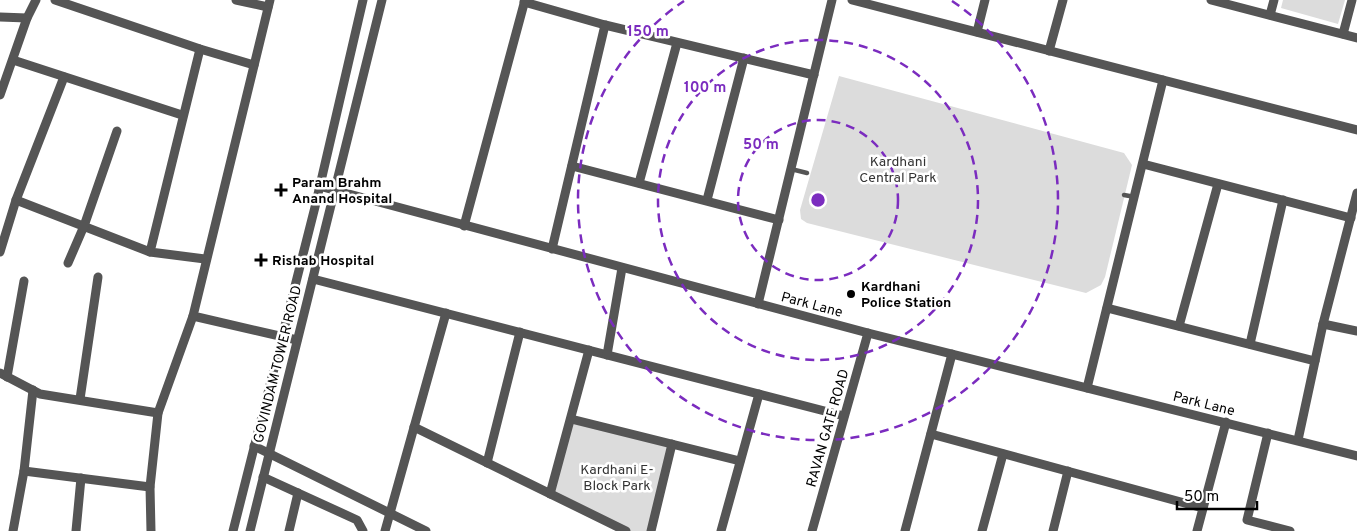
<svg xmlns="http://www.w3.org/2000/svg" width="1357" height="531" font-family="Overpass,sans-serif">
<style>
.green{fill:#dcdcdc}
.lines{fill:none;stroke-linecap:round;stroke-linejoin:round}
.service{stroke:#555;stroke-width:4.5}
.minor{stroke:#555;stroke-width:9}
.ring{fill:none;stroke:#7b2cbf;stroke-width:2.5;stroke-dasharray:9 6}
.poi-dot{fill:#000;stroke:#fff;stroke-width:2}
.labels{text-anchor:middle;stroke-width:5;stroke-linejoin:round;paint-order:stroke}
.park-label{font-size:14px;fill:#333;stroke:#fff}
.poi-label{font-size:14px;font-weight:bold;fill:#000;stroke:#fff;text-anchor:start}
.street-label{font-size:14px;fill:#000;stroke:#fff}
.centre{fill:#7b2cbf;stroke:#fff;stroke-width:2.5}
.ring-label{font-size:15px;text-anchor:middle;font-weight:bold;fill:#7b2cbf;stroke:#fff;stroke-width:5;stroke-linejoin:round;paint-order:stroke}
</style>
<rect width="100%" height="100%" fill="#fff"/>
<g class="green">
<polygon points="1283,0 1345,0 1338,24 1281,8"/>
<polygon points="839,76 1124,153 1132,165 1105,277 1101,285 1086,293 807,223 801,219 800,210"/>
<polygon points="571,419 672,444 651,531 626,531 550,494"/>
</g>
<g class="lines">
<g class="service">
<polyline points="791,169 807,173"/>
<polyline points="1124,195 1135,197"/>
</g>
<g class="minor">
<polyline points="55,0 200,49 254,65"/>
<polyline points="236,0 268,7"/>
<polyline points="270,0 193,316 297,340"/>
<polyline points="852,0 1357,130"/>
<polyline points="1211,0 1357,38"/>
<polyline points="524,2 605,25 814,75"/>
<polyline points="1270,15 1274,0"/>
<polyline points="0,17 27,18"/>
<polyline points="977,32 985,0"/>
<polyline points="1343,34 1352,0"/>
<polyline points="200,49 150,252 205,259"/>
<polyline points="1049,51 1063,0"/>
<polyline points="13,60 182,115"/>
<polyline points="0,95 27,18 36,0"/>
<polyline points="1143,164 1351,218"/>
<polyline points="572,166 779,220"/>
<polyline points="639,183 677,43"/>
<polyline points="319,186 868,333 1357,456"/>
<polyline points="16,200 150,252"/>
<polyline points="707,200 744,58"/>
<polyline points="464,226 525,0"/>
<polyline points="552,249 605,25"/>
<polyline points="0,252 16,200 64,77"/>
<polyline points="68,263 84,226 117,131"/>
<polyline points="313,279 844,416"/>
<polyline points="758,304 832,0"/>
<polyline points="1107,308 1315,361"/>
<polyline points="1323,324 1357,331"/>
<polyline points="1179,326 1218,184"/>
<polyline points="1250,344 1283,200"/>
<polyline points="607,355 622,268"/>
<polyline points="0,373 40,394 158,413 193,316"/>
<polyline points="7,377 24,281"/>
<polyline points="1087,388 1163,80"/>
<polyline points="80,399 98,277"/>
<polyline points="571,419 740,461"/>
<polyline points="414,427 626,531"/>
<polyline points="1268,433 1247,520 1290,531"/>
<polyline points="931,434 1203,508"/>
<polyline points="1298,440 1323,324 1357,193"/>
<polyline points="254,446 426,531"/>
<polyline points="487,463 520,332"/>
<polyline points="24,471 150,487"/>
<polyline points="263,477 357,520 363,531"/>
<polyline points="550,494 589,350"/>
<polyline points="13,531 24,471 33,390"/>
<polyline points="76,531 81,478"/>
<polyline points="151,531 150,487 158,413"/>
<polyline points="233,531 315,207 363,0"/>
<polyline points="250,531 382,0"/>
<polyline points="289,531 298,493"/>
<polyline points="385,531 446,313"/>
<polyline points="651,531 672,444"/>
<polyline points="721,531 759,394"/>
<polyline points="812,531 868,333"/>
<polyline points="905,531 952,354"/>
<polyline points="982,531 1003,454"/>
<polyline points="1053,531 1068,471"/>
<polyline points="1197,531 1226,422"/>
</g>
</g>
<g class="ring">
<circle cx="818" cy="200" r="80"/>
<circle cx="818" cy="200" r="160"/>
<path d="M952 1A240 240 0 1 1 684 1"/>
</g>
<g class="poi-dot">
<path d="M278.5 182.5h5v5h5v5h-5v5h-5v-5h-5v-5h5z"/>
<path d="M258.5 252.5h5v5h5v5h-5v5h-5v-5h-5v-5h5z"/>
<circle cx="851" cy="294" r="5"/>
</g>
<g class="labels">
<g class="park-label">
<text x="898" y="166">Kardhani<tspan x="898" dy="16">Central Park</tspan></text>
<text x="617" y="474">Kardhani E-<tspan x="617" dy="16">Block Park</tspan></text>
</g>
<g class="poi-label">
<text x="292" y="187">Param Brahm<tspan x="292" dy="16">Anand Hospital</tspan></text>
<text x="272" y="265">Rishab Hospital</text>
<text x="861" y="291">Kardhani<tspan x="861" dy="16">Police Station</tspan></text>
</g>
<g class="street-label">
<text transform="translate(812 304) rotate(15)" y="5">Park Lane</text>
<text transform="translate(277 364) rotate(-76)" y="5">GOVINDAM TOWER ROAD</text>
<text transform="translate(1204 403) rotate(14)" y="5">Park Lane</text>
<text transform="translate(827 428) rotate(-74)" y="5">RAVAN GATE ROAD</text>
</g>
</g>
<circle cx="818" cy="200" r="8" class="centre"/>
<g class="ring-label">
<text x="648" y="36">150 m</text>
<text x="705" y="92">100 m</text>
<text x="761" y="149">50 m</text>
</g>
<path d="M1177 501v8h80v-8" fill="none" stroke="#000000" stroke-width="2.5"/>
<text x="1184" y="501" font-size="15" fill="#000000" stroke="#ffffff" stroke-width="4" paint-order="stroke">50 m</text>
</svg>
